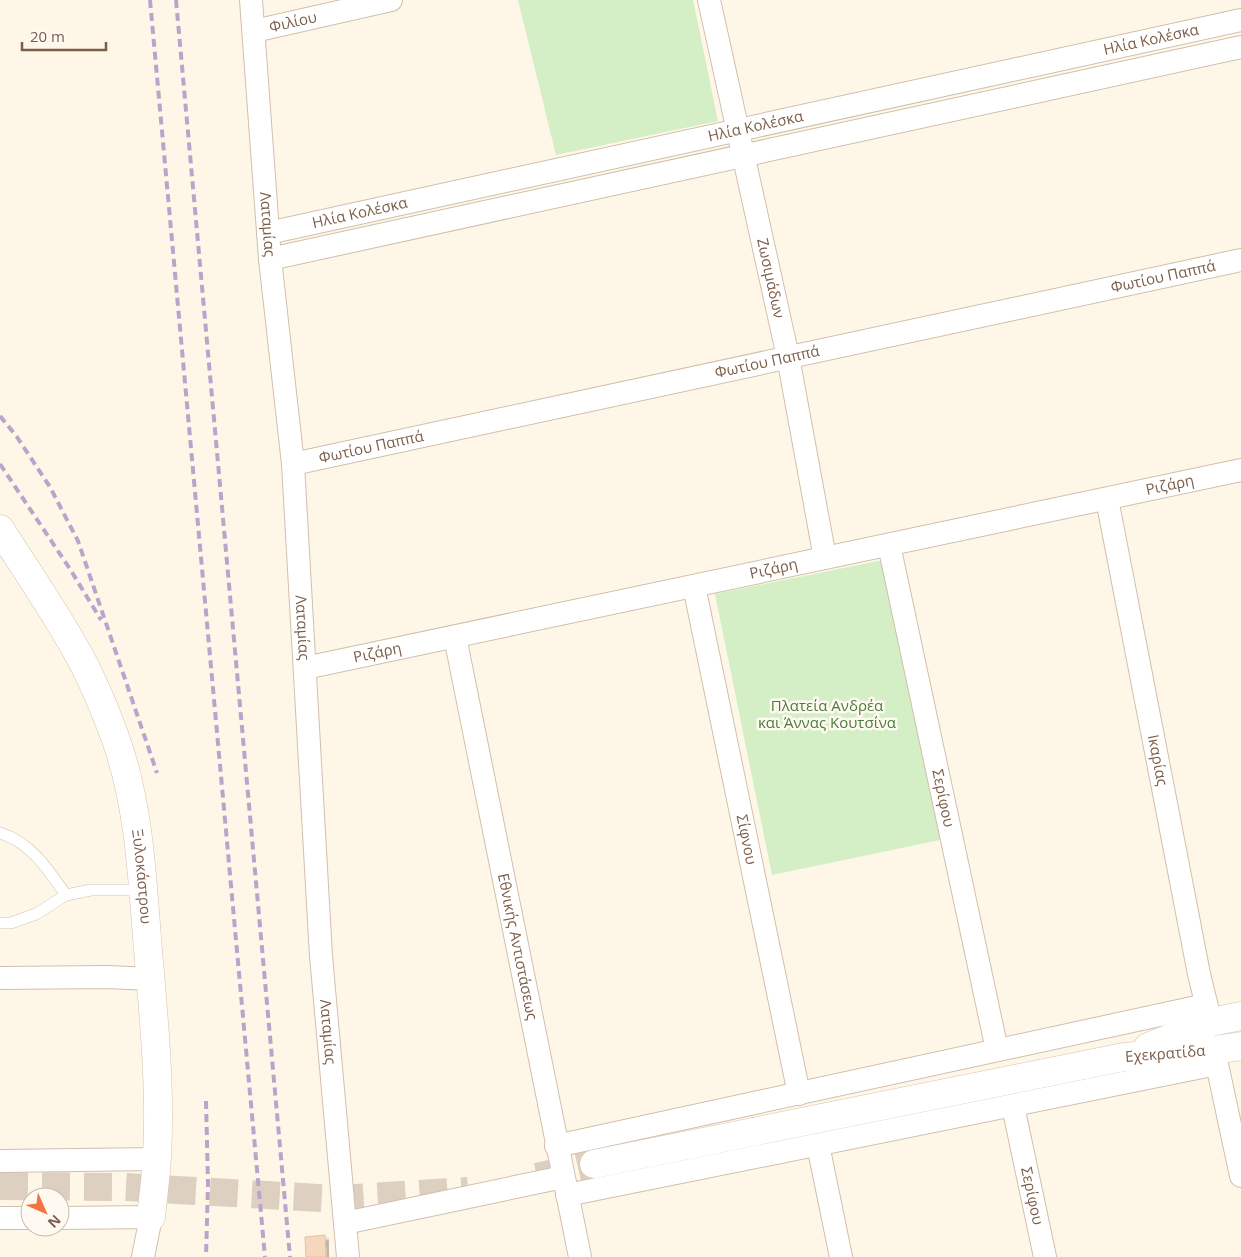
<svg xmlns="http://www.w3.org/2000/svg" width="1241" height="1257" font-family="'Open Sans',sans-serif">
<style>
.green{fill:#d4eec5}
.building{fill:#f6d7bd;stroke:#eabe9c;filter:url(#shadow)}
.lines{fill:none;stroke-linecap:round;stroke-linejoin:round}
.secondary-tunnel{stroke:#ded0c0;stroke-width:28;stroke-dasharray:28 14;stroke-linecap:butt}
.lane-casing{stroke:#d2bfac;stroke-width:12}
.street-casing{stroke:#d2bfac;stroke-width:24}
.secondary-casing{stroke:#d8c1ac;stroke-width:29}
.lane{stroke:#fff;stroke-width:11}
.street{stroke:#fff;stroke-width:22}
.secondary{stroke:#fff;stroke-width:28}
.rail{stroke:#bba4cb;stroke-width:4;stroke-dasharray:8 5;stroke-linecap:butt}
.labels{text-anchor:middle;stroke-width:5;stroke-linejoin:round;paint-order:stroke}
.street-label{font-size:15px;fill:#7c5d49;stroke:#fffaf1}
.park-label{font-size:15px;fill:#4c7c3c;stroke:#fffaf1}
</style>
<defs>
<filter id="shadow"><feDropShadow dx="4.5" dy="4.5" stdDeviation="1" flood-color="#0004"/></filter>
</defs>
<rect width="100%" height="100%" fill="#fef7e8"/>
<g class="green">
<polygon points="518,0 693,0 718,121 556,155"/>
<polygon points="883,560 940,840 772,875 715,594"/>
</g>
<polygon class="building" points="325,1235 326,1257 306,1257 305,1237"/>
<g class="lines">
<g class="secondary-tunnel">
<polyline points="537,1177 594,1164"/>
<polyline points="0,1186 125,1187 337,1199 468,1191"/>
</g>
<g class="lane-casing">
<g id="lane">
<path d="M 0,833 C 32,843 48,870 66,895"/>
<polyline points="0,923 11,923 36,914 66,895 91,890 144,890"/>
</g>
</g>
<g class="street-casing">
<g id="street">
<path id="s1" d="M 251,0 L 270,259 L 293,464 L 321,956 L 348,1257"/>
<path id="s2" d="M 709,0 L 788,357 L 825,558"/>
<path id="s3" d="M 254,31 L 391,0"/>
<path id="s4" d="M 268,233 L 1241,20"/>
<polyline points="270,259 1241,47"/>
<path id="s5" d="M 293,464 L 1241,260"/>
<path id="s6" d="M 1107,499 L 1199,974 L 1210,1019"/>
<path id="s7" d="M 889,545 L 997,1050"/>
<path id="s8" d="M 694,586 L 799,1094"/>
<path id="s9" d="M 455,637 L 580,1257"/>
<path id="s10" d="M 305,668 L 1241,470"/>
<polyline points="0,978 107,977 151,979"/>
<polyline points="1214,1050 1241,1176"/>
<path id="s11" d="M 1013,1106 L 1045,1257"/>
<polyline points="818,1145 841,1257"/>
<polyline points="556,1146 1206,1005"/>
<polyline points="0,1161 157,1159"/>
<polyline points="567,1195 1217,1064"/>
<polyline points="0,1218 30,1218"/>
<polyline points="60,1218 151,1217 143,1257"/>
<polyline points="345,1223 563,1177"/>
</g>
</g>
<g class="secondary-casing">
<g id="secondary">
<path id="s12" d="M 0,529 C 27,571 56,613 80,657 C 94,683 105,710 115,737 C 138,800 142,871 147,938 C 153,1010 161,1084 157,1157 C 156,1177 153,1197 151,1217"/>
<polyline points="1148,1047 1211,1022 1241,1016"/>
<path id="s13" d="M 594,1164 L 1124,1057 L 1214,1050 L 1241,1046"/>
</g>
</g>
<use href="#lane" class="lane"/>
<use href="#street" class="street"/>
<use href="#secondary" class="secondary"/>
<g class="rail">
<polyline points="150,0 265,1257"/>
<polyline points="176,0 290,1257"/>
<polyline points="0,416 17,437 50,487 78,541 157,773"/>
<polyline points="0,464 70,569 101,620"/>
<polyline points="206,1101 208,1183 206,1257"/>
</g>
</g>
<g class="labels">
<g class="street-label">
<text dy="5" stroke="none"><textPath href="#s3" startOffset="40">Φιλίου</textPath></text>
<text dy="5" stroke="none"><textPath href="#s4" startOffset="904">Ηλία Κολέσκα</textPath></text>
<text dy="5" stroke="none"><textPath href="#s4" startOffset="499">Ηλία Κολέσκα</textPath></text>
<text dy="5" stroke="none"><textPath href="#s4" startOffset="94">Ηλία Κολέσκα</textPath></text>
<text dy="5" stroke="none"><textPath href="#s1" startOffset="225">Λαταμίας</textPath></text>
<text dy="5" stroke="none"><textPath href="#s5" startOffset="890">Φωτίου Παππά</textPath></text>
<text dy="5" stroke="none"><textPath href="#s2" startOffset="285">Ζωσιμάδων</textPath></text>
<text dy="5" stroke="none"><textPath href="#s5" startOffset="485">Φωτίου Παππά</textPath></text>
<text dy="5" stroke="none"><textPath href="#s5" startOffset="80">Φωτίου Παππά</textPath></text>
<text dy="5" stroke="none"><textPath href="#s10" startOffset="884">Ριζάρη</textPath></text>
<text dy="5" stroke="none"><textPath href="#s10" startOffset="479">Ριζάρη</textPath></text>
<text dy="5" stroke="none"><textPath href="#s1" startOffset="630">Λαταμίας</textPath></text>
<text dy="5" stroke="none"><textPath href="#s10" startOffset="74">Ριζάρη</textPath></text>
<text dy="5" stroke="none"><textPath href="#s6" startOffset="266">Ικαρίας</textPath></text>
<text dy="5" stroke="none"><textPath href="#s7" startOffset="259">Σερίφου</textPath></text>
<text dy="5" stroke="none"><textPath href="#s8" startOffset="259">Σίφνου</textPath></text>
<text dy="5" stroke="none"><textPath href="#s12" startOffset="381">Ξυλοκάστρου</textPath></text>
<text dy="5" stroke="none"><textPath href="#s9" startOffset="316">Εθνικής Αντιστάσεως</textPath></text>
<text dy="5" stroke="none"><textPath href="#s1" startOffset="1035">Λαταμίας</textPath></text>
<text dy="5" stroke="none"><textPath href="#s13" startOffset="582">Εχεκρατίδα</textPath></text>
<text dy="5" stroke="none"><textPath href="#s11" startOffset="92">Σερίφου</textPath></text>
</g>
<g class="park-label">
<text x="827" y="711">Πλατεία Ανδρέα<tspan x="827" dy="17">και Άννας Κουτσίνα</tspan></text>
</g>
</g>
<g transform="translate(45 1212) rotate(135)"><circle r="24" fill="#fffaf1" stroke="#cbbbae"/>
<path d="M0-4L9 19L0 12L-9 19Z" fill="#f27344"/>
<text y="-8" font-size="14" font-weight="bold" text-anchor="middle" fill="#7c5d49">N</text>
</g>
<path d="M22 42v8h84v-8" fill="none" stroke="#7c5d49" stroke-width="2.5"/>
<text x="30" y="42" font-size="15" fill="#7c5d49" stroke="#fffaf1" stroke-width="4" paint-order="stroke">20 m</text>
</svg>
